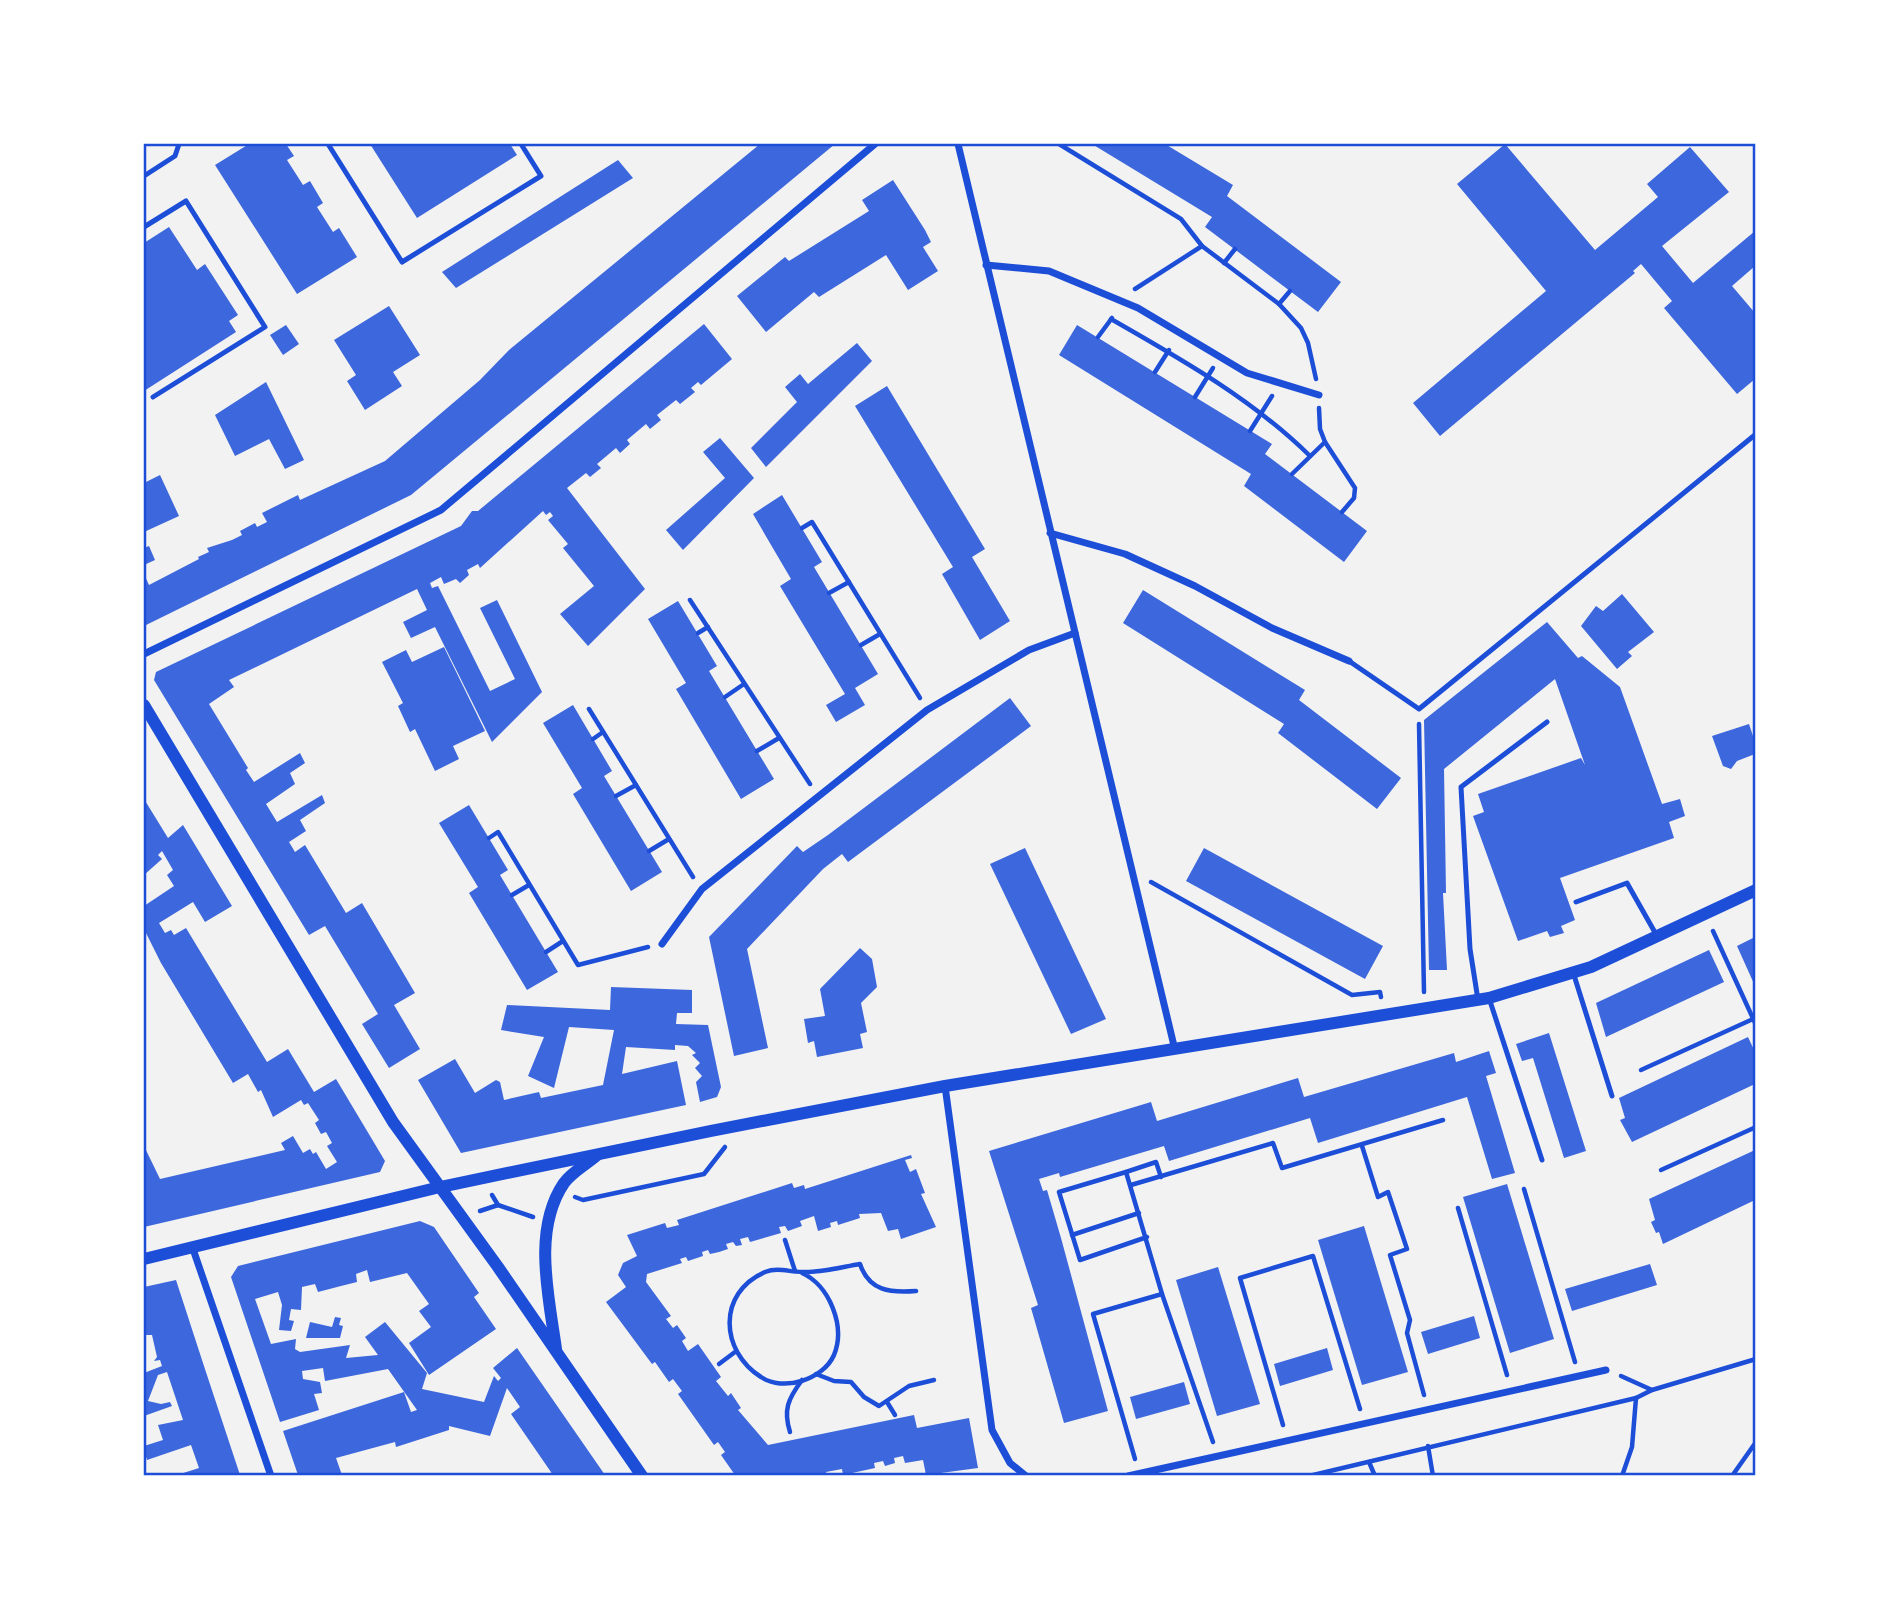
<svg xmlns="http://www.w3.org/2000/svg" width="1899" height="1619" font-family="Raleway,sans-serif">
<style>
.building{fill:#3d67dc}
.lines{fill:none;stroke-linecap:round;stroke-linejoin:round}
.path{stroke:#1d4ed8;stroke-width:4.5}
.service{stroke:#1d4ed8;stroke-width:5}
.minor{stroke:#1d4ed8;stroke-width:7}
.tertiary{stroke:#1d4ed8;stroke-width:12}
.neatline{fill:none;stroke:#1d4ed8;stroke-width:2.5}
</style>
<rect width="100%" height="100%" fill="#f2f2f2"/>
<g class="building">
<polygon points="249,144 286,144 294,156 287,160 303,185 310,181 323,203 317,207 333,232 339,228 357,257 297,294 215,165"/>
<polygon points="370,144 510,144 517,155 417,218"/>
<polygon points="760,144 835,144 411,495 144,626 144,574 149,585 199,559 198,557 209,552 207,548 232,540 242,535 240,531 255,523 257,527 267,522 262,513 298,495 300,500 385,461 480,380 509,350"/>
<polygon points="1092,144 1165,144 1233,185 1227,196 1341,282 1318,312 1205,227 1212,217"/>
<polygon points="1505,144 1595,250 1658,197 1647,184 1690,147 1729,192 1662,246 1693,283 1755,231 1755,266 1732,286 1755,313 1755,379 1737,394 1664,308 1672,301 1641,264 1633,271 1635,273 1440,436 1413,403 1546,291 1457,184"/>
<polygon points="618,160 633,178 456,288 442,272"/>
<polygon points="893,180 925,230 931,242 923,247 938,271 908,290 886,255 819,297 814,292 766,332 737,296 785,257 789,261 869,211 862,200"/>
<polygon points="169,227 197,270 205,264 238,315 229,321 236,332 144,391 144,243"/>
<polygon points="389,306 420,355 393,372 402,386 365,410 347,381 356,375 334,340"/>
<polygon points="704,324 732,359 701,385 698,382 691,388 695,392 680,404 676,400 657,415 661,420 650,429 646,424 627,440 630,444 620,453 616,448 597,464 601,468 590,477 586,473 567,488 645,589 588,646 560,614 594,586 563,548 568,544 548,520 553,516 550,512 546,515 543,511 480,568 478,564 467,570 469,575 460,583 456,579 444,584 441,577 430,583 432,588 438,586 490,691 515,679 480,608 497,600 542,692 492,742 435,627 411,638 403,622 427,610 417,589 229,680 234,687 209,704 248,768 246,770 254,782 300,753 305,763 290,773 295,784 266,804 277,822 322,795 325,803 300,820 306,831 289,842 295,852 305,845 346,913 362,903 415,993 394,1005 420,1049 389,1068 362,1024 378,1014 325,926 309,935 154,680 156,672 461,526 472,511 478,511"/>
<polygon points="286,325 299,344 283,355 270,335"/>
<polygon points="1077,325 1272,444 1265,454 1367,531 1344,562 1244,486 1251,474 1059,355"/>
<polygon points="857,343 872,361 766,467 751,448 797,402 785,387 800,374 808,384"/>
<polygon points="266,382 304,460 285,469 269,439 235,456 215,415"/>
<polygon points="887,386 985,549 972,557 1010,621 980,640 942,574 953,567 855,406"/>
<polygon points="720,438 754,478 683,550 666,530 725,478 703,452"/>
<polygon points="160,475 179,516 144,532 144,483"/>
<polygon points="782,495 822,562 814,567 878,674 855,688 865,705 836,722 826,705 845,694 780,586 791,579 753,514"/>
<polygon points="149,546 155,560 144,565 144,548"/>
<polygon points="1143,590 1305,690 1299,700 1401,778 1377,809 1278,733 1284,724 1123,623"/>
<polygon points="1622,594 1654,632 1628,652 1632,656 1617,669 1581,626 1596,606 1603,611"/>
<polygon points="678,601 717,666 709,671 774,779 741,799 676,689 686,683 648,619"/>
<polygon points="1547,622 1578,658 1582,656 1620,687 1662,804 1680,799 1685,816 1669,822 1674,838 1560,878 1575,920 1561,926 1564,933 1550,937 1547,931 1518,941 1473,816 1484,812 1478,794 1581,758 1585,765 1555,679 1444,769 1446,893 1443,893 1447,970 1429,970 1424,720"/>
<polygon points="444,647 485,731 453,746 459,759 435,771 415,729 410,732 398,706 403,703 382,662 406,650 412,662"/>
<polygon points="1010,698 1031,726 848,862 842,854 823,869 747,949 768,1048 734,1056 709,937 797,846 803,852 828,835"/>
<polygon points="573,705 612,771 604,776 662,872 631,891 573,794 582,788 543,723"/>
<polygon points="1749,724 1755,742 1755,754 1737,761 1731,769 1723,766 1712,736"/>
<polygon points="144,799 168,838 183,825 232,906 205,922 193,902 159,923 165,933 171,930 174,935 186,928 267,1062 288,1049 314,1092 336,1079 385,1161 380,1172 144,1227 144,1146 160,1179 285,1150 281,1143 293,1136 303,1153 310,1149 313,1154 316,1152 326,1169 337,1162 327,1146 332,1143 326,1132 321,1134 315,1123 319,1120 308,1103 304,1105 301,1100 273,1117 261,1090 258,1092 248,1074 233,1083 161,963 144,929 144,906 174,886 167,875 173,870 162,851 158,855 162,859 144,875"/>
<polygon points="469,805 508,870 500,875 558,972 527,990 469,893 478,887 439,823"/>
<polygon points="1025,848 1106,1019 1071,1034 990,864"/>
<polygon points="1204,848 1383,946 1365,979 1186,881"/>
<polygon points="1755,937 1755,986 1737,946"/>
<polygon points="860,948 872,959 877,987 861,1003 867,1032 860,1034 863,1048 817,1057 814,1041 808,1043 804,1019 825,1016 820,989"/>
<polygon points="1709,950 1724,982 1606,1037 1596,1003"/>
<polygon points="611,987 692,990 692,1013 677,1013 676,1024 708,1025 721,1087 717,1097 700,1102 696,1082 702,1076 695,1068 700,1063 692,1055 696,1053 688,1046 675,1045 675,1050 626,1047 622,1074 677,1061 686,1105 461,1153 418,1080 455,1059 475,1093 496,1080 500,1082 504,1100 539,1092 541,1098 603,1085 614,1030 569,1027 554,1088 528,1076 544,1037 501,1030 507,1005 610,1010"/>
<polygon points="1549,1033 1586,1151 1564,1158 1533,1058 1522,1061 1516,1044"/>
<polygon points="1748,1037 1755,1052 1755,1084 1632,1142 1620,1120 1625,1118 1619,1098"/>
<polygon points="1489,1051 1496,1073 1486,1076 1515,1173 1492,1179 1467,1097 1318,1143 1310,1118 1169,1161 1164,1146 1060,1177 1059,1173 1039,1179 1043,1191 1047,1190 1061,1238 1108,1411 1064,1423 1031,1308 1038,1305 989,1151 1151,1102 1157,1121 1298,1078 1304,1097 1454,1053 1456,1062"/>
<polygon points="1755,1150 1755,1200 1663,1244 1659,1232 1656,1233 1651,1222 1655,1220 1649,1199"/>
<polygon points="911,1155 912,1158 905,1160 910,1172 916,1169 925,1193 921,1194 936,1227 901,1239 898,1229 888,1231 881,1213 859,1214 860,1218 838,1225 837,1221 830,1223 831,1227 818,1231 814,1216 800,1221 802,1226 788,1231 785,1226 779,1227 781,1233 750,1242 748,1237 740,1239 742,1245 736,1246 733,1242 726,1244 728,1249 719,1252 710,1254 708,1250 702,1252 703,1256 688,1261 686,1257 680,1259 682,1263 647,1274 646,1282 671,1316 666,1319 673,1328 677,1325 686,1338 682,1341 688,1351 698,1344 721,1377 716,1381 728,1396 731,1393 741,1408 738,1410 768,1445 914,1415 917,1428 969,1418 978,1468 926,1475 923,1460 905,1463 903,1456 894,1458 895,1463 885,1466 883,1461 874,1463 875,1468 843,1475 842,1469 826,1472 827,1475 735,1475 721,1455 725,1452 718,1442 714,1445 678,1394 682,1391 673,1379 669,1382 655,1362 652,1364 606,1302 626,1287 618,1275 623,1263 637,1256 627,1235 665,1223 667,1228 679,1225 677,1220 792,1183 794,1188 804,1185 805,1189"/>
<polygon points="1507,1184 1554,1339 1510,1353 1463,1197"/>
<polygon points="420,1221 434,1227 479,1293 474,1297 496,1329 429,1375 409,1343 431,1327 419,1311 429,1304 407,1273 370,1282 367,1270 356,1274 357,1282 341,1286 318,1292 315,1284 302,1287 301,1310 291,1309 289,1320 294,1321 291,1331 279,1330 282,1305 278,1292 255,1299 271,1344 296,1339 295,1349 300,1352 350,1345 346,1358 378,1355 365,1337 385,1322 427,1373 422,1389 484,1402 494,1376 498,1381 501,1378 493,1368 517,1348 605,1475 553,1475 511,1414 520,1407 507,1388 490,1436 449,1426 449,1430 396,1447 395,1442 336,1458 342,1475 298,1475 283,1431 404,1392 411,1412 417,1410 388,1369 325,1381 323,1368 302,1371 303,1379 320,1382 322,1393 314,1394 319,1410 280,1422 231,1277 238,1266"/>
<polygon points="1364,1226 1408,1372 1362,1385 1318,1240"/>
<polygon points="1650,1264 1657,1285 1572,1311 1565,1289"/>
<polygon points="1218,1267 1260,1404 1217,1416 1176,1280"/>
<polygon points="176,1280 202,1360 240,1475 177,1475 199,1468 191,1445 147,1460 144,1450 144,1446 163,1440 158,1425 183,1420 167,1372 158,1375 148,1401 161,1404 170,1402 172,1406 144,1416 144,1373 162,1366 160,1360 154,1361 157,1357 152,1335 145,1335 144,1287"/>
<polygon points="1474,1316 1480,1338 1428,1354 1421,1332"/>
<polygon points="335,1317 341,1318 339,1325 343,1326 340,1338 306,1338 310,1322 332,1327"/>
<polygon points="1327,1348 1333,1370 1280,1386 1274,1364"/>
<polygon points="1184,1382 1190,1404 1136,1419 1130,1397"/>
</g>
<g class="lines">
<g class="path">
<polyline points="1059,144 1181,219 1202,246 1279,304 1301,328 1308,343 1316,379"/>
<polyline points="1224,263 1235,249"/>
<polyline points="1135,289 1202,246"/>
<polyline points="1279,304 1290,291"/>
<path d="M 1111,319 C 1181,359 1252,399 1310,456"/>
<polyline points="1098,337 1112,318"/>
<polyline points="1155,372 1169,350"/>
<polyline points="1195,397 1213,368"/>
<polyline points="1319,408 1320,429 1325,442 1355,488 1354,498 1342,512"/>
<polyline points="1250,431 1272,396"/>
<polyline points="1292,474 1325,442"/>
<polyline points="802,528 812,522 920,698"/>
<polyline points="829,593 849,582"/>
<polyline points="690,600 810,784"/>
<polyline points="698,633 708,627"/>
<polyline points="861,645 880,634"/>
<polyline points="725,697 744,684"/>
<polyline points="589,709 693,877"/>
<polyline points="1419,724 1424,992"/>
<polyline points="593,739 603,732"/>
<polyline points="757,751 779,738"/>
<polyline points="616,796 636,785"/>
<polyline points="489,838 498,832 578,965 648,947"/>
<polyline points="649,851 669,839"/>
<polyline points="1151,882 1352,995 1380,992 1381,997"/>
<polyline points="512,895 529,885"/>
<polyline points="1713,931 1756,1025"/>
<polyline points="546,952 563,941"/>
<polyline points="1641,1070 1753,1019"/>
<polyline points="1362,1146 1378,1197 1388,1192 1407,1249 1390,1255 1410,1320 1407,1333 1424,1395"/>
<polyline points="1661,1170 1756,1127"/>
<polyline points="1126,1172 1156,1162 1161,1177"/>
<polyline points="1131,1185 1273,1143 1282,1168 1443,1120"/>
<polyline points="1524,1189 1575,1362"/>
<polyline points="575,1197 583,1200 704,1174 725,1147"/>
<polyline points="498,1205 533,1217"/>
<polyline points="1458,1208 1507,1375"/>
<polyline points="480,1211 498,1205 492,1195"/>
<polyline points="1072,1235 1139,1213"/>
<polyline points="1147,1237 1080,1260 1059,1192 1126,1172 1162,1294 1213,1442"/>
<polyline points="785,1240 795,1271"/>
<path d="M 802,1273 C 829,1285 846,1326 834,1355 C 823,1380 783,1392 761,1377 C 720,1351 717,1293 765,1272 C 778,1267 789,1272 802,1272 C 820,1273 842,1267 860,1264 C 869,1291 890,1293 916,1291"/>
<polyline points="719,1364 735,1352"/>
<polyline points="816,1374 834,1381 851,1382 864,1397 879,1406 909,1386 934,1380"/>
<polyline points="1621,1376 1652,1390 1756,1359"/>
<polyline points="887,1402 895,1415"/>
<polyline points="1283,1425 1240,1278 1313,1256 1360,1409"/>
<path d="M 790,1432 C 783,1410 788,1399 802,1380"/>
<polyline points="1428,1446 1433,1476"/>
<polyline points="1135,1459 1093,1314 1162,1294"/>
<polyline points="1369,1462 1375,1476"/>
<polyline points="1309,1476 1636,1398 1652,1390"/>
<polyline points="1622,1476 1632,1447 1636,1398"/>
<polyline points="1732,1476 1756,1442"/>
</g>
<g class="service">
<polyline points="328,144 402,262 541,176 521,144"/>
<polyline points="144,176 175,156 179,144"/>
<polyline points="144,227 186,201 265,327 153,397"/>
<polyline points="1349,661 1419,709 1756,434"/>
<polyline points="1576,902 1627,883 1657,936"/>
<polyline points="1573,972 1612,1096"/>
<polyline points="1489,998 1542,1160"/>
<polyline points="1478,1000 1470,949 1461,787 1547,722"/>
</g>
<g class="minor">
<polyline points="958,144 1175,1050"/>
<polyline points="986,265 1049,271 1138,308 1247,373 1319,395"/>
<polyline points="1050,533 1125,554 1195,586 1272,628 1349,661"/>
<polyline points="144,654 441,510 875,144"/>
<polyline points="662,944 702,889 927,710 1029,650 1075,633"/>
<polyline points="945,1086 992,1430 1010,1463 1026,1476"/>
<polyline points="193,1249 271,1476"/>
<polyline points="1128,1476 1606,1370"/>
</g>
<g class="tertiary">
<polyline points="144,705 393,1122 498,1267 642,1476"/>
<polyline points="144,1259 440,1187 710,1131 945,1086 1489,998 1591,967 1756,890"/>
<path d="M 556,1349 C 549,1297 532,1230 564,1183 C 572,1172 587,1164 597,1155"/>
</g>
</g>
<rect width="1899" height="1619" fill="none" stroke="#ffffff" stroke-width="290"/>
<rect x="145" y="145" width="1609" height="1329" class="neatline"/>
</svg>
